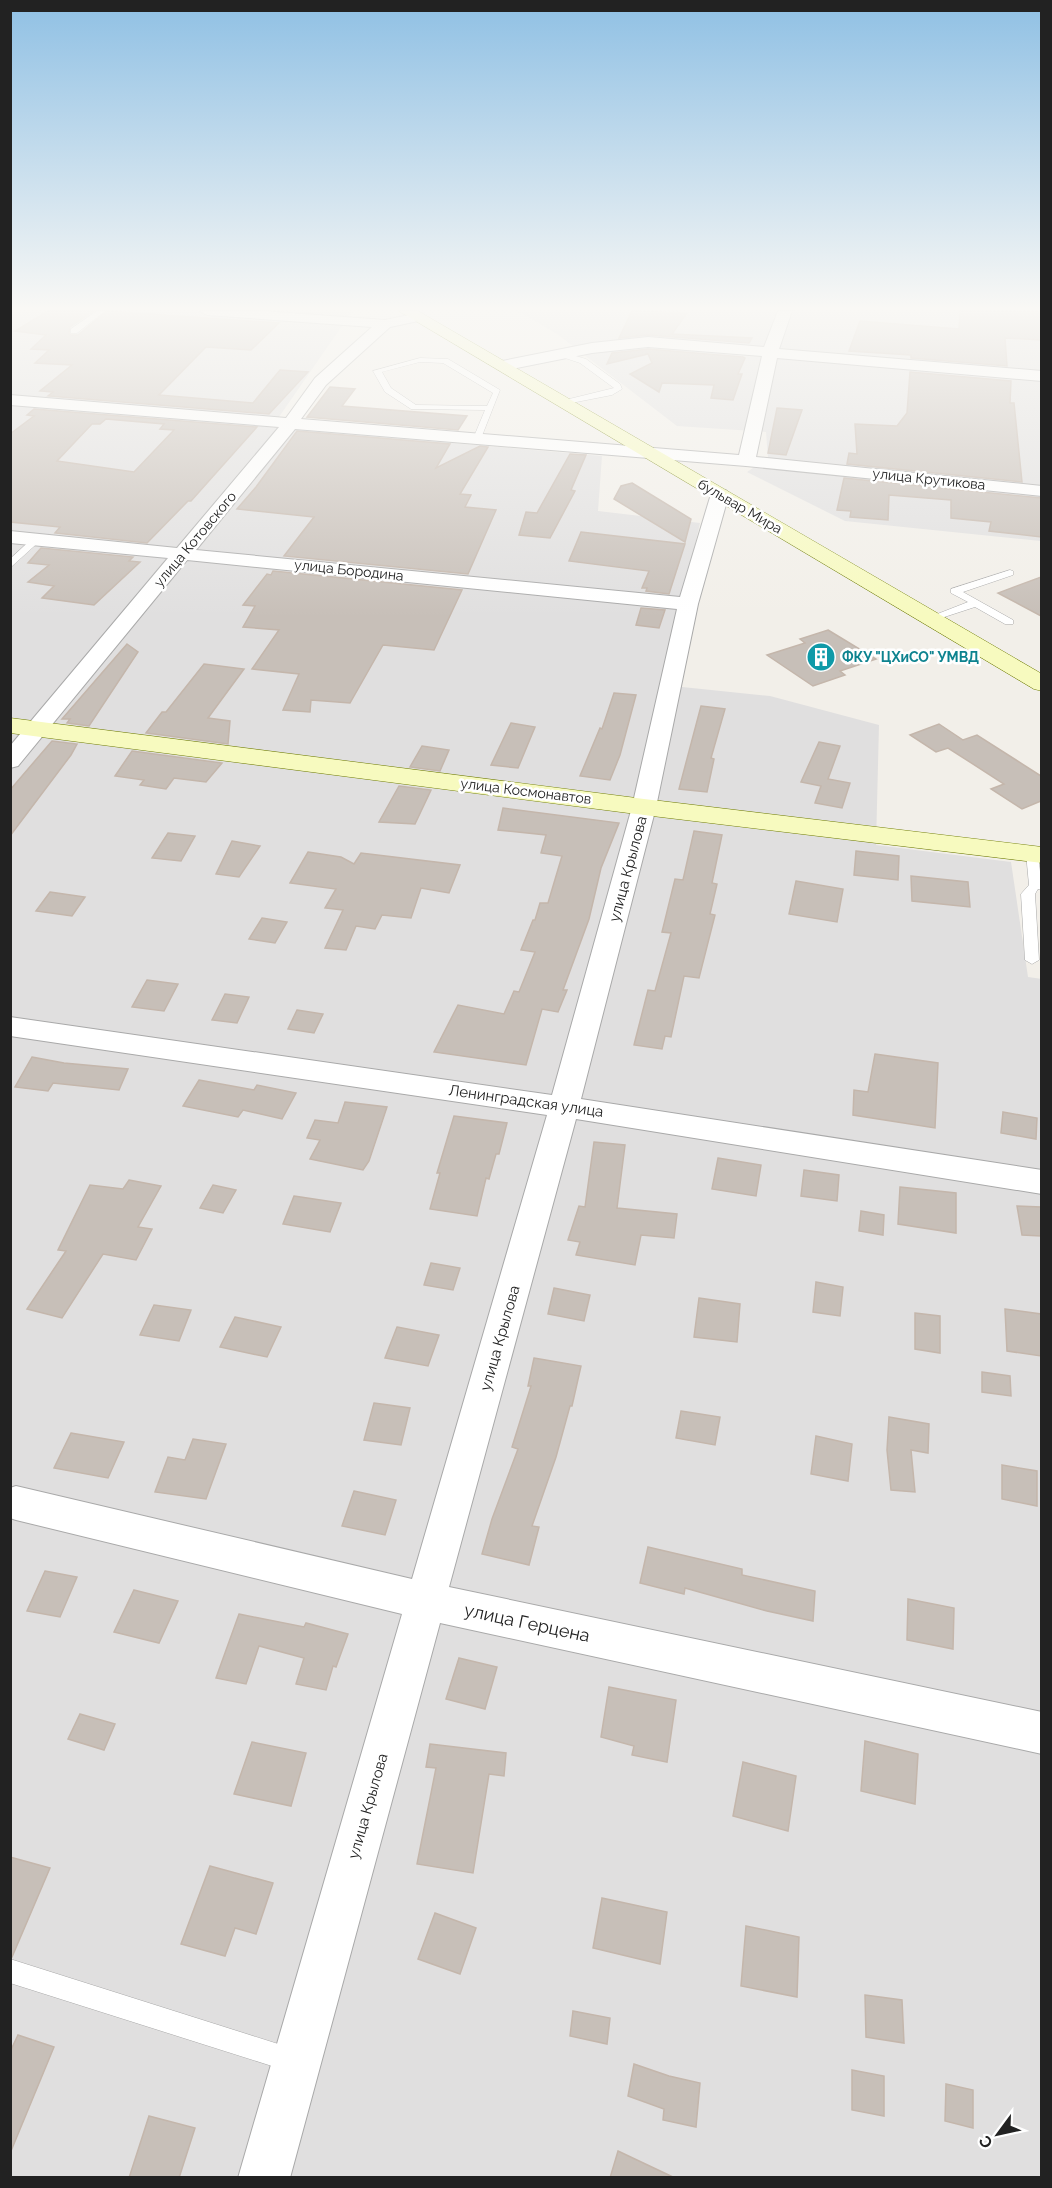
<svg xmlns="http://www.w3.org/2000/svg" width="1052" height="2188" font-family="Raleway,sans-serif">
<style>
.residential{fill:#e0dfdf}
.building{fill:#c7bfb8;stroke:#c4b6ab;stroke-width:1.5;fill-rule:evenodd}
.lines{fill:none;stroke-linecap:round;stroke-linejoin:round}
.lane-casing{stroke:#a9a9a9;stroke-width:1}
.street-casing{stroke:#a9a9a9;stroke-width:2}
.secondary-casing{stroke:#707d05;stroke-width:1}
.lane{fill:#fff;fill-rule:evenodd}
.street{fill:#fff;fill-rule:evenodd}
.secondary{fill:#f7fabf;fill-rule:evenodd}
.labels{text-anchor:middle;stroke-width:5;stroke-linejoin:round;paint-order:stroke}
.far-street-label{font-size:14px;fill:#222;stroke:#fff}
.far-culture-label{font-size:14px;font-weight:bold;fill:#0d838f;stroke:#fff;text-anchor:start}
.street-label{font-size:15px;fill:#222;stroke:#fff}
.near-street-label{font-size:18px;fill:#222;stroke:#fff}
</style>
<rect width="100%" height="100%" fill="#f2efe9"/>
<g class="residential">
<polygon points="11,311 348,311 351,313 272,427 602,456 598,511 700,523 663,685 770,696 879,725 876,845 1011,862 1028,977 1042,979 1041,2177 11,2178"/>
<polygon points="518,311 1041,311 1041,541 845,521 747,472 768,458 766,432 677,426 557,334"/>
</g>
<g class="building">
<polygon points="48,311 93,311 70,327 69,333 71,335 78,335 107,311 279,323 251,350 206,347 159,395 253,403 280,370 308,372 269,414 48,396 53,392 40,391 72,365 35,363 49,350 31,349 46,335 15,331"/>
<polygon points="632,311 687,313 672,334 752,338 749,343 648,335 619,338"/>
<polygon points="960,311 1041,312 1041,340 1005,338 1007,366 911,358 911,355 849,351 860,321 959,329"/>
<polygon points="648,349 743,357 745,358 738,374 742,374 733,400 711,398 714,385 662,383 659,392 630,374 652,363 648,354 607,364 612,353"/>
<polygon points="910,372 1011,381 1010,403 1014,403 1022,482 847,464 849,453 857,454 855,424 897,426 907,413"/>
<polygon points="330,387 355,389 342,406 467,416 458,430 307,417"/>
<polygon points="777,408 802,410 786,455 768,453"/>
<path d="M 34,409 L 257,427 L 191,501 L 188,501 L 147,543 L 55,533 L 60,527 L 10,522 L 10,434 L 34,416 L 27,415 ZM 106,419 L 164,424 L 160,429 L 174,430 L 134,472 L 57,461 L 92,424 L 100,424 Z"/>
<polygon points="297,431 450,444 436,468 480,446 488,447 460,494 471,495 465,507 496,510 468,574 284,556 314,517 237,509 256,487"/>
<polygon points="570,454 586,455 571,490 575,491 550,538 519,535 526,512 537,513"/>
<polygon points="844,478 1041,498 1041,537 989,531 991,522 951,518 951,500 889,495 888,520 850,517 851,511 837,510"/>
<polygon points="632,483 691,519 685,542 614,499 621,486"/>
<polygon points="581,532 685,544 669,594 646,591 647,588 642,588 649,571 569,561"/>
<polygon points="41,548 133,557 129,561 140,562 94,605 42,598 54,586 28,582 49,565 28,563"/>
<polygon points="273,571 462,590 434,650 383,645 350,703 311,700 310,712 283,710 299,674 252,669 279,630 243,627 255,606 243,605 267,574 271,575"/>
<polygon points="1041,577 1041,616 998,593"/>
<polygon points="641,608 665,610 659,628 636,625"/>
<polygon points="828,630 876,659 840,671 845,675 813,686 767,655 805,643 800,639"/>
<polygon points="127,644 138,652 89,726 67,723 70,719 62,719"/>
<polygon points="204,664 244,669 208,718 230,721 228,744 146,733 162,712 166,712"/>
<polygon points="614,693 636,695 620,755 610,780 580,776 600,728 602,729"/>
<polygon points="701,706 725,709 711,758 714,759 707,792 679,789"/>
<polygon points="511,723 535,727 518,768 491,765"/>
<polygon points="939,724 963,740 977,735 1041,776 1041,801 1022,809 991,789 1004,784 948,748 936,752 910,735"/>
<polygon points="52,741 77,744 71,755 10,836 10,790"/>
<polygon points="819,742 840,746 828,779 850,783 842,808 815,803 821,786 801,782"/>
<polygon points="422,746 449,750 440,771 410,767"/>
<polygon points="132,751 222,763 206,782 174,778 166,789 140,785 144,780 115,776"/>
<polygon points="399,786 431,790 415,824 379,822"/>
<polygon points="503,808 619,823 601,868 589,919 563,990 567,990 558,1012 542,1009 526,1065 434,1052 458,1005 504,1014 514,991 519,992 535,952 521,950 533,920 535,920 540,903 548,903 562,856 541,853 546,835 498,830"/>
<polygon points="694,831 722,835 712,883 717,884 710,914 715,915 699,978 684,976 671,1037 665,1036 662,1049 634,1045 648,990 655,991 671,933 662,932 675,879 683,880"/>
<polygon points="168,833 195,836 181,861 152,858"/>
<polygon points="232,841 260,846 239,877 216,874"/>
<polygon points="856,851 899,856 898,880 854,875"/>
<polygon points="308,852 341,857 354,864 361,853 460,865 449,893 421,888 411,918 382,915 375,929 356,926 346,950 325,948 343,910 325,908 336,889 290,883"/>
<polygon points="911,876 968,882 970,907 912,901"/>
<polygon points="796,881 843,889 837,922 789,914"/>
<polygon points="50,892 85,897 72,916 36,911"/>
<polygon points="262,918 287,922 275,943 249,939"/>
<polygon points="147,980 178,984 164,1011 132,1007"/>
<polygon points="225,994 249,997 237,1023 212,1020"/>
<polygon points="297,1010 323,1014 314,1033 288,1029"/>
<polygon points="875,1054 938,1063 935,1128 853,1115 854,1090 868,1092"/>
<polygon points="32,1057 64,1063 128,1069 119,1090 53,1083 48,1091 15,1087"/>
<polygon points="199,1080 254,1090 257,1085 296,1093 282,1119 243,1110 238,1117 183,1106"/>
<polygon points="345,1102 387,1107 369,1161 363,1170 310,1159 320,1140 307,1138 315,1120 338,1123"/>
<polygon points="1003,1112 1037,1118 1036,1139 1001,1133"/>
<polygon points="454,1116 507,1123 499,1154 496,1154 489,1179 486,1178 477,1216 430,1209 440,1173 437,1173"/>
<polygon points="594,1142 625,1145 617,1208 677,1214 674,1238 641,1235 635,1265 576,1255 580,1242 568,1240 579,1206 585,1207"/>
<polygon points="718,1158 761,1165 756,1196 712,1189"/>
<polygon points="804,1170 839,1175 837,1201 801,1196"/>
<polygon points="129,1180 161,1186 138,1227 152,1229 136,1260 103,1254 62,1318 27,1309 66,1251 58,1250 90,1185 123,1189"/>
<polygon points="213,1185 236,1190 223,1213 200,1208"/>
<polygon points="900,1187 956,1193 956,1233 898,1224"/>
<polygon points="294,1196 341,1203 330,1232 283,1224"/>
<polygon points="1017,1206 1041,1207 1041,1236 1022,1235"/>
<polygon points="861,1211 884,1215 883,1235 859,1231"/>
<polygon points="431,1263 460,1268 453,1290 424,1285"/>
<polygon points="816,1282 843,1287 840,1316 813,1312"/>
<polygon points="554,1288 590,1295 584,1321 548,1314"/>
<polygon points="699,1298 740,1304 737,1342 694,1337"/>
<polygon points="154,1305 191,1310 179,1341 140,1335"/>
<polygon points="1005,1309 1041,1314 1041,1356 1007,1351"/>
<polygon points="915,1313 940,1316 940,1353 915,1349"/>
<polygon points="235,1317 281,1327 267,1357 220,1347"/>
<polygon points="397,1327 439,1335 428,1366 385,1358"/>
<polygon points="534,1358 581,1366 572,1406 570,1406 556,1457 532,1526 539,1527 529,1565 482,1554 492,1519 518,1449 512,1447 531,1386 528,1386"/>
<polygon points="982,1372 1010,1376 1011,1396 982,1392"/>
<polygon points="374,1403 410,1408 401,1445 364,1440"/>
<polygon points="681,1411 720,1417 715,1445 676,1438"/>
<polygon points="889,1417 929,1424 928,1453 911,1450 915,1492 891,1490 887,1450"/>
<polygon points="71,1433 124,1442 108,1478 54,1468"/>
<polygon points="816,1436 852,1444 848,1481 811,1474"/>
<polygon points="193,1439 226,1444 206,1499 155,1492 168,1457 185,1460"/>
<polygon points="1002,1465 1037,1471 1037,1506 1002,1499"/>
<polygon points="354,1491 396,1500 385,1535 342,1526"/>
<polygon points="648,1547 742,1569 742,1575 815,1591 813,1621 767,1611 685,1588 684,1594 640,1583"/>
<polygon points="45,1571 77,1577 60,1617 27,1611"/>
<polygon points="134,1590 178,1601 159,1643 114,1632"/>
<polygon points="908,1599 954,1608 953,1649 907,1640"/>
<polygon points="239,1614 304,1627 306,1623 348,1634 336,1667 333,1666 326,1690 296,1684 304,1658 259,1646 246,1684 216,1678"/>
<polygon points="459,1658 497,1667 485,1709 446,1699"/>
<polygon points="609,1687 676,1700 667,1762 632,1755 634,1746 601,1737"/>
<polygon points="80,1714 115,1724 104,1750 68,1739"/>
<polygon points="865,1741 918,1754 915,1804 861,1791"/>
<polygon points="252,1742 306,1753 291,1806 234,1794"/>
<polygon points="430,1744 506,1753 504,1776 489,1774 473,1873 417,1864 436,1768 426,1767"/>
<polygon points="743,1762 796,1776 788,1831 733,1816"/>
<polygon points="10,1857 50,1868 12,1957 10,1957"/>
<polygon points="210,1866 273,1883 256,1934 235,1928 225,1956 181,1944"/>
<polygon points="602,1898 667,1912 660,1964 593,1948"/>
<polygon points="435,1913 476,1928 460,1974 418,1959"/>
<polygon points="746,1926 799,1937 797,1997 741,1986"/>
<polygon points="865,1995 902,2000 904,2043 866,2037"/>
<polygon points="573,2011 610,2018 607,2044 570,2036"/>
<polygon points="18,2035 54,2047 11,2151 10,2052"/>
<polygon points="634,2064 669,2076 700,2083 696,2127 663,2120 664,2109 628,2096"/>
<polygon points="852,2070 884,2076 884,2116 852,2110"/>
<polygon points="946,2084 973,2090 973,2128 945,2121"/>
<polygon points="149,2116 195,2128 179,2178 129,2178"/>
<polygon points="618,2151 675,2178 610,2178"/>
</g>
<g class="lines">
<g class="lane-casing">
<g id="lane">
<polygon points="97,311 105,311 77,333 71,333 71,329"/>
<polygon points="562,352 586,359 620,384 622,389 612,395 561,405 561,401 614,388 580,363 559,356 558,354"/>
<path d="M 420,358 L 448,359 L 500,390 L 480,441 L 473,439 L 485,410 L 411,409 L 385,392 L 373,371 ZM 420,362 L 443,363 L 493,393 L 487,406 L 416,405 L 391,388 L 382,372 Z"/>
<polygon points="34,537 42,539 10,568 10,559"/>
<polygon points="1010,570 1013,571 1013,575 963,592 1013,620 1013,624 1005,624 975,607 932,621 927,618 968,602 951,593 951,589"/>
<polygon points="1032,849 1038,853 1042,890 1038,889 1035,894 1039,960 1032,964 1025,960 1021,894 1029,885 1026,853"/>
<polygon points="10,1959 294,2049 303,2052 306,2061 303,2070 294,2073 10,1983"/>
</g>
</g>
<g class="street-casing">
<polygon id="street" points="200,311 262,311 385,320 418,313 423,314 425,317 423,320 390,327 326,385 301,419 739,455 762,356 648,347 592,353 502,371 494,366 502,361 592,343 648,337 764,347 778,311 792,311 779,349 1042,371 1042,381 777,358 756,457 1042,486 1042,496 746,466 295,429 196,550 680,597 711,494 714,490 726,490 729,494 698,604 656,807 581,1099 1042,1170 1042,1194 576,1119 449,1587 1042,1712 1042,1754 440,1623 290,2178 238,2178 402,1614 16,1520 10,1518 10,1488 16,1486 412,1579 547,1115 10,1036 10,1017 552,1095 632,807 677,609 187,560 18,766 10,768 10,746 168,558 10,543 10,531 177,548 279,427 10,405 10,395 286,418 315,378 372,327 207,315"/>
</g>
<g class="secondary-casing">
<g id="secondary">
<polygon points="399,311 418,311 1042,674 1042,691 1034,689"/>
<polygon points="10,718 644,799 1042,847 1042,863 644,815 10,733"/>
</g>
</g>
<use href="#lane" class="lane"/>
<use href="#street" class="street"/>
<use href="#secondary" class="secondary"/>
</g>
<linearGradient id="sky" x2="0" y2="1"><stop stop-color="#8fc0e4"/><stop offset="0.5" stop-color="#f9f8f5"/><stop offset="1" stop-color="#f9f8f5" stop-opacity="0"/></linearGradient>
<rect width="1052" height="617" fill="url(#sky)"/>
<defs>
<g id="building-disc" transform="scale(1.5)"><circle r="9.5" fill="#0f9aa8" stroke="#fff"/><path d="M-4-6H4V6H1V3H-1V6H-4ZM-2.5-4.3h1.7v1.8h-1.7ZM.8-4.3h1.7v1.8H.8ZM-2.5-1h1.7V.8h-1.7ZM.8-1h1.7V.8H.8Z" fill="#fff"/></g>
</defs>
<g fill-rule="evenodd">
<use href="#building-disc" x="821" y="657"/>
</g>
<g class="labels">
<g class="far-street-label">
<text transform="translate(929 479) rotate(6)" y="5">улица Крутикова</text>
<text transform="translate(740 506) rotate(30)" y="5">бульвар Мира</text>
<text transform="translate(195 539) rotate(-50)" y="5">улица Котовского</text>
<text transform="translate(349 570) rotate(6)" y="5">улица Бородина</text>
<text transform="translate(526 791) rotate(7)" y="5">улица Космонавтов</text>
</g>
<g class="far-culture-label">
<text x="842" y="662">ФКУ "ЦХиСО" УМВД</text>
</g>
<g class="street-label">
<text transform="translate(628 869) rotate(-75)" y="5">улица Крылова</text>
<text transform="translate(526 1101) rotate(8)" y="5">Ленинградская улица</text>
<text transform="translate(500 1338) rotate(-74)" y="5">улица Крылова</text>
<text transform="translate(368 1806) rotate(-74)" y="5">улица Крылова</text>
</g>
<g class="near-street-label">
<text transform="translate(527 1623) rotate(12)" y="6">улица Герцена</text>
</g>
</g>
<rect width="1052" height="2188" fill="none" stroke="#222222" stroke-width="24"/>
<g transform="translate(998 2134) rotate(237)" stroke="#ffffff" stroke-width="4.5" paint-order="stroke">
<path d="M0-4.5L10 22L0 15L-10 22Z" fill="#222222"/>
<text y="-9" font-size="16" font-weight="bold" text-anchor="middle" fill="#222222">С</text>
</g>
</svg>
